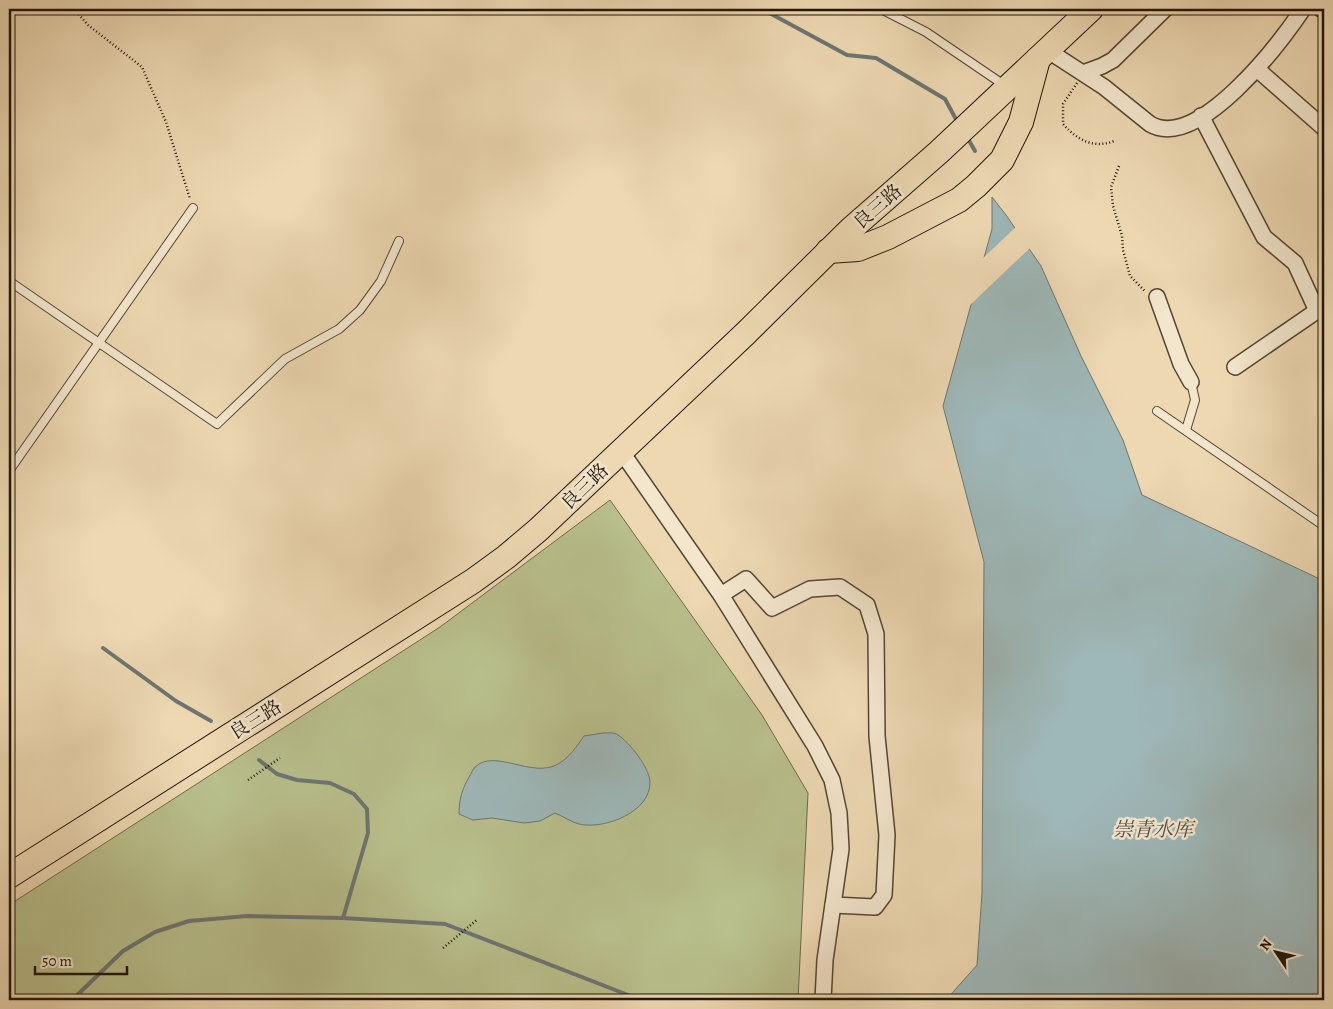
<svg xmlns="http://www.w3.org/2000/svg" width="1333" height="1009" font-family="Alegreya,'Noto Serif SC',serif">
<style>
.green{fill:#b8bf8c;stroke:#6c6a4a}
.water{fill:#9eb7b7;stroke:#6c7671}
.pier{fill:#edd8b2}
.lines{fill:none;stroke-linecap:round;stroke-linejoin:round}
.stream{stroke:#6c7671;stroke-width:4}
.lane-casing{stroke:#534632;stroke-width:10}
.street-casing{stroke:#534632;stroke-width:18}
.primary-casing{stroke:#201508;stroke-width:26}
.path{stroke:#201508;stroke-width:2.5;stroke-dasharray:1 2.5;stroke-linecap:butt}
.lane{stroke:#f3e6cd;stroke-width:8}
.street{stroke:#f3e6cd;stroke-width:15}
.primary{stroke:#edd8b2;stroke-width:24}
.labels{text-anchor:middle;stroke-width:5;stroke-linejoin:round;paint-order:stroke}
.street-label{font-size:19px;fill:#201508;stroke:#f3e6cd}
.water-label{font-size:20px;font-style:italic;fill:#4c4e45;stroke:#f3e6cd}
</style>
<rect width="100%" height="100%" fill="#edd8b2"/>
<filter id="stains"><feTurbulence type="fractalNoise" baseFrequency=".004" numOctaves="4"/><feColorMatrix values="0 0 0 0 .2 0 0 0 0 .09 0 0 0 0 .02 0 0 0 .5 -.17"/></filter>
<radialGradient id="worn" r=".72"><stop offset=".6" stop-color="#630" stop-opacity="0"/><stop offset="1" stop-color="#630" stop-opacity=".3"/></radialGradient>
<polygon class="green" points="610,500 762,715 808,793 798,1000 9,1000 9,905 440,627"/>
<g class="water">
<polygon points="992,197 1006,215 1041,266 1081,356 1123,440 1142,495 1324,581 1324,1000 946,1000 977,965 982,893 984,562 943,406 992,229"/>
<path d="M 603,733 C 608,733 614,732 618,735 C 630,743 649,767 650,782 C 651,812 604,830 579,824 C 571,822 563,816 555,813 L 540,821 L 524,823 L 492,818 L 473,820 L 459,814 C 459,800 462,789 469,777 C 471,774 473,769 475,767 C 495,748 532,779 558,764 C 569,758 577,746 584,736 Z"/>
</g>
<polygon class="pier" points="1017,226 1031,247 970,305 968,303 980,261"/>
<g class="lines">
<g class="stream">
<polyline points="762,9 847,55 876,58 945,99 958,123"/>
<polyline points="967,137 975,151"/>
<polyline points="103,648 176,701 211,721"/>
<polyline points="259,760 277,774 297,780 330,783 354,794 367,809 368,833 343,918"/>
<polyline points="72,1000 123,951 155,932 189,921 247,916 343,918 445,924 641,1000"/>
</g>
<g class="lane-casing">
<g id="lane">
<polyline points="881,9 926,32 1004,85"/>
<polyline points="9,281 217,424 285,359 339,329 360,310 381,281 399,241"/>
<polyline points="1157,411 1324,526"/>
<polyline points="1186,430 1195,400 1191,382"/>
<polyline points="9,471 193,208"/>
</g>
</g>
<g class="street-casing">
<g id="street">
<polyline points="1321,9 1324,10"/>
<path d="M 1047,50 L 1104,87 L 1150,124 C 1198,152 1280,43 1303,9"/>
<polyline points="1257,69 1324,128"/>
<polyline points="1083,73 1102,66 1113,60 1165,9"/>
<polyline points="1201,116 1264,237 1295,263 1317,311"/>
<polyline points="1157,297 1181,364 1191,382"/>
<polyline points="1235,367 1324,306"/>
<polyline points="621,451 721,595 815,746 832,780 839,813 841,849 825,960 823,1000"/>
<polyline points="721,595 746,579 772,608 810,589 840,587 867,605 876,634 877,736 887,835 884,895 875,907 833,905"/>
</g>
</g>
<g class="primary-casing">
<g id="primary">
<polyline points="828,251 858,249 888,237 959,200 976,186 1002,160 1021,122 1038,59"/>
<polyline points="9,876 473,581 506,557 538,530 745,334 851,229 939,152 1091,9"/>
</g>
</g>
<g class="path">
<polyline points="74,9 88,25 142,67 166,122 190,199"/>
<path d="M 1077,83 L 1063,104 L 1063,124 C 1077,140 1094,149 1114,141"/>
<polyline points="1119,166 1111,187 1113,206 1122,236 1123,250 1130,276 1146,292"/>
<polyline points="248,780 280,758"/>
<polyline points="443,948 478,919"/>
</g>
<use href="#lane" class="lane"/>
<use href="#street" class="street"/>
<use href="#primary" class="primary"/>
</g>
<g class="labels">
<g class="street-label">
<text transform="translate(877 206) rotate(-41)" y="7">良三路</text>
<text transform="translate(584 486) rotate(-44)" y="7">良三路</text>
<text transform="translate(255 719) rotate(-32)" y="7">良三路</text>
</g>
<g class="water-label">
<text x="1153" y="836">崇青水库</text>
</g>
</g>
<rect width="1333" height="1009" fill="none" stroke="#edd8b2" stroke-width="30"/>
<rect x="10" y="10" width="1313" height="989" fill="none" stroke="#201508" stroke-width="2.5"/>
<rect x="15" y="15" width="1303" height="979" fill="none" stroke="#201508"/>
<g transform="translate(1276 952) rotate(305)" stroke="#f3e6cd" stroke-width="4" paint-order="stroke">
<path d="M0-4L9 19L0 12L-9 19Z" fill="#201508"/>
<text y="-8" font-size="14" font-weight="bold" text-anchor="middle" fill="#201508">N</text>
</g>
<path d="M35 966v8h92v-8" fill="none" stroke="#201508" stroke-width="2.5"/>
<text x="42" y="966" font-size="15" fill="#201508" stroke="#f3e6cd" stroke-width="4" paint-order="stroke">50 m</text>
<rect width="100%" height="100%" filter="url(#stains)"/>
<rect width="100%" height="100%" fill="url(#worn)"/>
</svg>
